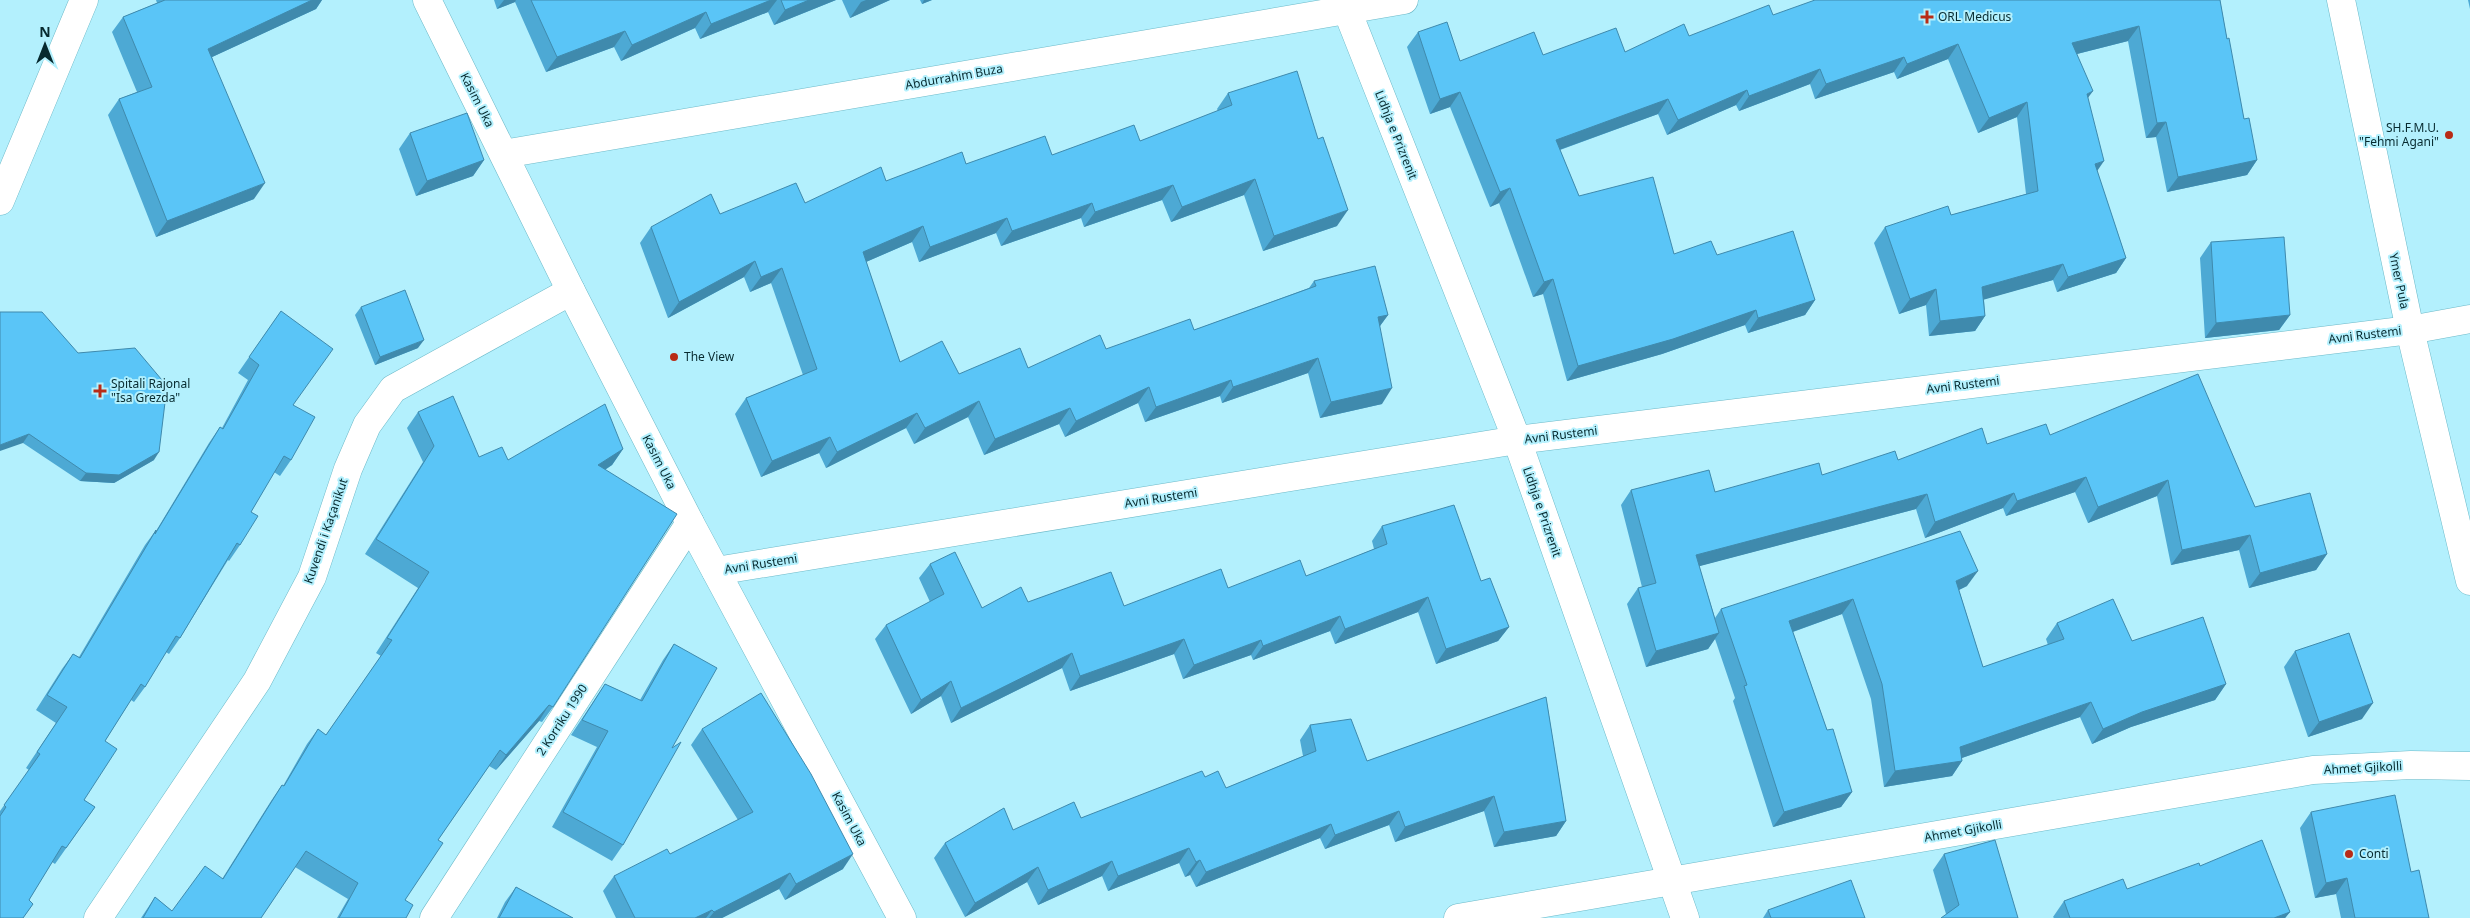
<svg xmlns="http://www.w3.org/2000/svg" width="2470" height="918" font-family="'Noto Sans',sans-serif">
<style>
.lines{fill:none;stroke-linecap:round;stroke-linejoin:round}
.minor-casing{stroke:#6cb9c8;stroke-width:29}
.minor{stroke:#fff;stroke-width:28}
.wall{fill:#4da9d4}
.shaded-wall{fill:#3f8aad}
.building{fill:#5ac5f7;stroke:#3f8aad}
.poi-dot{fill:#b82b16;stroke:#b3f0fd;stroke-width:2}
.labels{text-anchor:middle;stroke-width:4;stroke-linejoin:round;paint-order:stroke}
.poi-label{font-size:12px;fill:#072a2f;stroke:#b3f0fd;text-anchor:start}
.street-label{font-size:12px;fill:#072a2f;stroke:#b3f0fd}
</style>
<rect width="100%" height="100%" fill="#b3f0fd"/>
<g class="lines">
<g class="minor-casing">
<g id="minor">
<polyline points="427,0 571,291 690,523 902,918"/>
<polyline points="1343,0 1517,440 1685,918"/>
<polyline points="2341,0 2410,330 2470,581"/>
<polyline points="504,154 1404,0"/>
<polyline points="0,201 84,0"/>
<polyline points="716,571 1517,440 2410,330 2470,319"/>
<polyline points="98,918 257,681 312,577 348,469 367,425 393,389 571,291"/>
<polyline points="434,918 690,523"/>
<polyline points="1458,918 2313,770 2411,765 2470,766"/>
</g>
</g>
<use href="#minor" class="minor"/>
</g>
<g class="wall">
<polygon points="156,0 322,0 316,9 212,57 254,199 156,237 108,115 119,99 137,92 112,32 123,17 157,3"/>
<polygon points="494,0 836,0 774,25 768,12 700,39 695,28 621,61 614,47 546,72 515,2 497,9"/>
<polygon points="842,0 890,0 850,18"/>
<polygon points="920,0 932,0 922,4"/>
<polygon points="2220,0 2227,39 2244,119 2257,160 2247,175 2167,192 2156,137 2146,138 2128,41 2077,54 2088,99 2097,171 2126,258 2116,273 2057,292 2053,280 1984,299 1985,316 1975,331 1929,336 1926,305 1899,314 1874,243 1885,227 1951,215 2026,194 2017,117 1978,133 1948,59 1897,79 1894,72 1815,99 1810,84 1739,111 1736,105 1667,135 1658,114 1560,150 1579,196 1674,254 1717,255 1815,300 1805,315 1748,333 1745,325 1662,354 1567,381 1543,294 1533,297 1499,203 1490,207 1450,107 1430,114 1407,47 1418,32 1460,61 1543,55 1625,52 1773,15"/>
<polygon points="2468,0 2470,0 2470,9"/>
<polygon points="1228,93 1337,226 1263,251 1244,195 1171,222 1162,200 1084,227 1081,218 1001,246 996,233 919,262 912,242 866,262 900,362 959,374 1028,368 1194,330 1309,288 1314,281 1388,315 1380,326 1382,404 1320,418 1308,373 1222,403 1220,396 1145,422 1138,403 1065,437 1059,424 984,455 968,417 914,444 906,428 826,468 819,453 761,477 735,414 746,398 803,375 771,283 750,292 744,277 668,318 640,243 651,227 720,214 805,203 886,181 966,164 1052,155 1140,141 1218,111 1217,109"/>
<polygon points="410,133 484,160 473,176 416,196 399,149"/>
<polygon points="2211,242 2290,315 2279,330 2205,338 2200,258"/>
<polygon points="361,307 418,348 375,365 355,315"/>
<polygon points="281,311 293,405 291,460 280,476 274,472 251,512 240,545 229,561 228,560 180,638 169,654 166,652 145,687 134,702 131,700 105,741 84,800 95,807 55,864 52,862 29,900 33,904 23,918 0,918 0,811 29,770 26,768 56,723 36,710 62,669 73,654 79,657 145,545 156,530 156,531 209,443 220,427 222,428 248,380 238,373"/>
<polygon points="0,312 154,460 114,483 80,481 23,443"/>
<polygon points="418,412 479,457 508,460 623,449 612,465 605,470 553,707 542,722 539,721 496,770 489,766 438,840 405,900 406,918 337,918 348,899 295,867 261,918 141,918 155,897 172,911 222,879 271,801 282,785 283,786 307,744 318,729 326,735 381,656 376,653 418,588 365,554 423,462 407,428"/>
<polygon points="2050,435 2255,507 2327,554 2316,570 2249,588 2239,550 2171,565 2157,496 2088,523 2075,492 2006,516 2003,508 1925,538 1916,509 1699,566 1715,618 1721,609 1967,586 1959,590 1983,667 2048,645 2046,639 2057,623 2132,641 2226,684 2215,700 2131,727 2092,744 2080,717 1962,758 1962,761 1952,776 1884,787 1871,699 1842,614 1793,632 1827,730 1852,792 1841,807 1773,827 1733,701 1735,698 1715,639 1708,649 1646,667 1627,604 1638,588 1642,587 1621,505 1631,490 1715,492 1822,475 1898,460 1987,444"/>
<polygon points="1382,526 1481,581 1509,627 1498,641 1436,664 1418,612 1335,644 1330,631 1253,660 1251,655 1183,679 1174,654 1070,691 1062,668 951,723 941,696 911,714 875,639 886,625 930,602 919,578 930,564 982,608 1028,602 1124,606 1228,588 1306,576 1374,549 1372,541"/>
<polygon points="674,644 672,748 623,845 612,861 552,827 597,747 571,735 605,684 640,700 663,660"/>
<polygon points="2295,651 2362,719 2308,737 2284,667"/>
<polygon points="1546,697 1566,821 1556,836 1494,847 1484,811 1395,842 1389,825 1325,849 1320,838 1196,887 1190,875 1185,877 1179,863 1108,891 1102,876 1038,905 1027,882 965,917 934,858 945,843 1013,830 1081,818 1205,777 1226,788 1303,756 1300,740 1310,725 1367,761"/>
<polygon points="702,729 843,869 785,900 779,889 722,918 616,918 603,891 614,876 670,854 738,820 691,745"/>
<polygon points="2311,812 2411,872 2429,918 2341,918 2336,894 2315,898 2300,828"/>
<polygon points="1944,854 2018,918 1946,914 1933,870"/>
<polygon points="2200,866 2290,912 2285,918 2054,918 2053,917 2064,901 2127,889"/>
<polygon points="516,887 573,918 497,918 505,902"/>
<polygon points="1768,910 1865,918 1763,918"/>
</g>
<g class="shaded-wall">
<polygon points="312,0 322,0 316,9 197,64 208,49"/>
<polygon points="504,0 516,0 515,2 497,9"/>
<polygon points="771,0 777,0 768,12 700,39 711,24"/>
<polygon points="809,0 836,0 774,25 785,10"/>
<polygon points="866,0 890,0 850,18 861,2"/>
<polygon points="924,0 932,0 922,4"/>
<polygon points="706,12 695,28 621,61 632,45"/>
<polygon points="2139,26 2128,41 2061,58 2072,43"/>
<polygon points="625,31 614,47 546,72 557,57"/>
<polygon points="1958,44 1948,59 1897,79 1907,64"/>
<polygon points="1904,57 1894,72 1815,99 1826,84"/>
<polygon points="1820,69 1810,84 1739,111 1749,96"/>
<polygon points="1747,90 1736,105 1667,135 1678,120"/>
<polygon points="2093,91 2082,106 2087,94"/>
<polygon points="1460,92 1450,107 1430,114 1440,99"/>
<polygon points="1668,99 1658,114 1545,155 1556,140"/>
<polygon points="2027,102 2017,117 1978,133 1989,118"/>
<polygon points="2166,122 2156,137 2146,138 2157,123"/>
<polygon points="484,160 473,176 416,196 427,181"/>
<polygon points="2257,160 2247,175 2167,192 2178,177"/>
<polygon points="2104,161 2093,177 2095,164"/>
<polygon points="1255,179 1244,195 1171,222 1182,207"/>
<polygon points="265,183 254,199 156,237 167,221"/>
<polygon points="1173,185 1162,200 1084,227 1095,212"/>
<polygon points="1510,188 1499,203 1490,207 1500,192"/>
<polygon points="1092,203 1081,218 1001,246 1012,231"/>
<polygon points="1348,210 1337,226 1263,251 1274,236"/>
<polygon points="1007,218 996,233 919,262 930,247"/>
<polygon points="923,226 912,242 852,268 863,252"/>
<polygon points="2126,258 2116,273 2057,292 2068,277"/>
<polygon points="755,261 744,277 668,318 679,302"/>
<polygon points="2063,264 2053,280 1972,303 1982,287"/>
<polygon points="782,268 771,283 750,292 761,277"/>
<polygon points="1553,279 1543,294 1533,297 1544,282"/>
<polygon points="1936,289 1926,305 1899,314 1910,299"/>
<polygon points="1815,300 1805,315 1748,333 1758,318"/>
<polygon points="1756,310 1745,325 1662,354 1567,381 1578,366"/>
<polygon points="1388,315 1377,330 1378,317"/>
<polygon points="2290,315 2279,330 2205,338 2216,323"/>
<polygon points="1985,316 1975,331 1929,336 1940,321"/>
<polygon points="424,340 418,348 375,365 380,357"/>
<polygon points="1318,358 1308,373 1222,403 1233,387"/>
<polygon points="1231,380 1220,396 1145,422 1156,407"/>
<polygon points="1149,387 1138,403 1065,437 1076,421"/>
<polygon points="1392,388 1382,404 1320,418 1331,402"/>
<polygon points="979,401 968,417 914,444 925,428"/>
<polygon points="1070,408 1059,424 984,455 995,439"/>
<polygon points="917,413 906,428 826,468 837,452"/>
<polygon points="29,434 23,443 0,451 0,445"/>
<polygon points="830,437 819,453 761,477 772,461"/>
<polygon points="623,449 612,465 587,481 598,465"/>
<polygon points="159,452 154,460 114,483 80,481 86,473"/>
<polygon points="2086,477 2075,492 2006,516 2017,501"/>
<polygon points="2168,480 2157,496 2088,523 2098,507"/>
<polygon points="2014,493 2003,508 1925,538 1935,522"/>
<polygon points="1927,494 1916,509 1685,570 1696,555"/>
<polygon points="2250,535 2239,550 2171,565 2182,550"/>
<polygon points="2327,554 2316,570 2249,588 2260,573"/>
<polygon points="1978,571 1967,586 1946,596 1956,581"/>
<polygon points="1428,597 1418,612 1335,644 1345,629"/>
<polygon points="1853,599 1842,614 1778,637 1789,621"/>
<polygon points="1340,616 1330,631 1253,660 1263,646"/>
<polygon points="1509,627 1498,641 1436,664 1446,649"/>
<polygon points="1719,633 1708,649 1646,667 1656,651"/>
<polygon points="1184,639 1174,654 1070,691 1080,676"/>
<polygon points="1261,640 1251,655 1183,679 1194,665"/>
<polygon points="1072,653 1062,668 951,723 961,708"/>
<polygon points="951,681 941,696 911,714 921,700"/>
<polygon points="2226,684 2215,700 2131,727 2092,744 2103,729 2142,712"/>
<polygon points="2091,702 2080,717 1950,762 1960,747"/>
<polygon points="2373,703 2362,719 2308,737 2319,722"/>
<polygon points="549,705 539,721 496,770 506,755"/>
<polygon points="1962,761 1952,776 1884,787 1895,771"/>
<polygon points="1852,792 1841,807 1773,827 1784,812"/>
<polygon points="1494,796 1484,811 1395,842 1405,827"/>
<polygon points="1399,811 1389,825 1325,849 1335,835"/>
<polygon points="1566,821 1556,836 1494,847 1504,832"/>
<polygon points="1331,824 1320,838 1196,887 1206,872"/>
<polygon points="1189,848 1179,863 1108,891 1118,876"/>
<polygon points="853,854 843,869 785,900 796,884"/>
<polygon points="1200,860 1190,875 1185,877 1196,862"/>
<polygon points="1112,861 1102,876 1038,905 1048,890"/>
<polygon points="1038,867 1027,882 965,917 975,903"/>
<polygon points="790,873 779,889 722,918 709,918 714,912"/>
<polygon points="2347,878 2336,894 2315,898 2326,883"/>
<polygon points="712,910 706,918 695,918"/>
<polygon points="2290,912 2285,918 2274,918"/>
</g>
<g class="building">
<polygon points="165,0 312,0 208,49 265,183 167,221 119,99 152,87 123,17"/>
<polygon points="531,0 771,0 711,24 706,12 632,45 625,31 557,57"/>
<polygon points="781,0 809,0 785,10"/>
<polygon points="1815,0 2220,0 2227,39 2229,38 2244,119 2249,118 2257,160 2178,177 2166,122 2157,123 2139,26 2072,43 2093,91 2087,94 2104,161 2095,164 2126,258 2068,277 2063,264 1982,287 1985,316 1940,321 1936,289 1910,299 1885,227 1948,206 1951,215 2038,191 2027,102 1989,118 1958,44 1907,64 1904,57 1826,84 1820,69 1749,96 1747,90 1678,120 1668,99 1556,140 1579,196 1653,177 1674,254 1711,241 1717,255 1793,231 1815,300 1758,318 1756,310 1673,339 1578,366 1553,279 1544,282 1510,188 1500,192 1460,92 1440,99 1418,32 1447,22 1460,61 1534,32 1543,55 1616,28 1625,52 1684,24 1689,36 1769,5 1773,15"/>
<polygon points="1297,71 1318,139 1323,137 1348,210 1274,236 1255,179 1182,207 1173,185 1095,212 1092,203 1012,231 1007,218 930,247 923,226 863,252 900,362 942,341 959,374 1020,348 1028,368 1100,335 1106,349 1190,319 1194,330 1316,286 1314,281 1375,266 1388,315 1378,317 1392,388 1331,402 1318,358 1233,387 1231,380 1156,407 1149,387 1076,421 1070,408 995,439 979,401 925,428 917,413 837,452 830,437 772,461 746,398 817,369 782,268 761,277 755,261 679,302 651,227 711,194 720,214 796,183 805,203 881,167 886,181 962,152 966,164 1045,136 1052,155 1134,125 1140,141 1232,105 1228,93"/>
<polygon points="467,113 484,160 427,181 410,133"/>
<polygon points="2284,237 2290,315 2216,323 2211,242"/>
<polygon points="405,290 424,340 380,357 361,307"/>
<polygon points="281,311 333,349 293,405 315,417 291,460 284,456 251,512 258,516 240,545 237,543 180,638 176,636 145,687 141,684 105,741 117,749 84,800 95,807 66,848 62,846 29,900 33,904 23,918 0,918 0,816 6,807 4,805 40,754 37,752 67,707 47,695 73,654 80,658 156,530 155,534 220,427 223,429 259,365 249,357"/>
<polygon points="0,312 42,312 78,353 135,348 167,386 159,452 119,475 86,473 29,434 0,445"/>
<polygon points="2198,374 2255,507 2310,493 2327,554 2260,573 2250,535 2182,550 2168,480 2098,507 2086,477 2017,501 2014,493 1935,522 1927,494 1696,555 1719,633 1656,651 1638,588 1656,583 1631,490 1709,470 1715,492 1819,463 1822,475 1895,451 1898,460 1982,428 1987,444 2046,424 2050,435"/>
<polygon points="453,396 479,457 502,447 508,460 605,404 623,449 598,465 677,514 553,707 549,705 506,755 500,750 438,840 443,843 405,900 413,905 406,918 339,918 358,883 306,851 261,918 143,918 155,897 172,911 205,866 223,879 282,785 284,786 318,729 326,735 392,640 387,638 429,572 376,539 434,446 418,412"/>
<polygon points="1454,505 1481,581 1490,578 1509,627 1446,649 1428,597 1345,629 1340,616 1263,646 1261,640 1194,665 1184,639 1080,676 1072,653 961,708 951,681 921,700 886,625 944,594 930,564 955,552 982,608 1021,587 1028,602 1111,572 1124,606 1221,569 1228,588 1300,560 1306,576 1387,544 1382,526"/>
<polygon points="1960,531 1978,571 1956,581 1983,667 2064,639 2057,623 2113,599 2132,641 2203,617 2226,684 2142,712 2103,729 2091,702 1960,747 1962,761 1895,771 1882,684 1853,599 1789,621 1827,730 1833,729 1852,792 1784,812 1744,686 1747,685 1721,609"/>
<polygon points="2349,633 2373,703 2319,722 2295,651"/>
<polygon points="674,644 717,668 672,748 681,742 623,845 563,812 608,731 582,720 605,684 642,701"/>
<polygon points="761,693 811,774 853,854 796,884 790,873 714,912 712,910 695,918 635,918 614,876 667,849 670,854 753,812 702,729"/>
<polygon points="1546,697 1566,821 1504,832 1494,796 1405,827 1399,811 1335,835 1331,824 1206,872 1200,860 1196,862 1189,848 1118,876 1112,861 1048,890 1038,867 975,903 945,843 1004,808 1013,830 1074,802 1081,818 1202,771 1205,777 1218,771 1226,788 1316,751 1310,725 1351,719 1367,761"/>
<polygon points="2395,795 2411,872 2419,870 2429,918 2355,918 2347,878 2326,883 2311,812"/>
<polygon points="1995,840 2018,918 1941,918 1959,905 1944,854"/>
<polygon points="2262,840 2290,912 2274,918 2070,918 2064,901 2123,879 2127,889 2199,863 2200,866"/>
<polygon points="1851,880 1865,918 1771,918 1768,910"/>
<polygon points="516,887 573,918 499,918"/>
</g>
<g class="poi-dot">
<path d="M1924.5 9.5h5v5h5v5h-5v5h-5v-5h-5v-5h5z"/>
<circle cx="2449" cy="135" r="5"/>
<circle cx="674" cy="357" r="5"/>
<path d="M97.5 383.5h5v5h5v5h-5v5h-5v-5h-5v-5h5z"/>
<circle cx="2349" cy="854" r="5"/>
</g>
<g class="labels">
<g class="poi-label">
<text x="1938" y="21">ORL Medicus</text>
<text x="2439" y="132" text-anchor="end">SH.F.M.U.<tspan x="2439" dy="14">"Fehmi Agani"</tspan></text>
<text x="684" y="361">The View</text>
<text x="111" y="388">Spitali Rajonal<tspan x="111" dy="14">"Isa Grezda"</tspan></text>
<text x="2359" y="858">Conti</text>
</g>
<g class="street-label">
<text transform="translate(954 77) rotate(-10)" y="4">Abdurrahim Buza</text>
<text transform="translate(477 100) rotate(63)" y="4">Kasim Uka</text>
<text transform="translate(1396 135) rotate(68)" y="4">Lidhja e Prizrenit</text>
<text transform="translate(2399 281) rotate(78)" y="4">Ymer Pula</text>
<text transform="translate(2365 335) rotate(-7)" y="4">Avni Rustemi</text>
<text transform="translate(1963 385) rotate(-7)" y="4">Avni Rustemi</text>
<text transform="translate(1561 435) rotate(-7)" y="4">Avni Rustemi</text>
<text transform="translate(659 462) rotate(63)" y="4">Kasim Uka</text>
<text transform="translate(1161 498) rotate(-9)" y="4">Avni Rustemi</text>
<text transform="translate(1542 512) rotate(71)" y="4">Lidhja e Prizrenit</text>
<text transform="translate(326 531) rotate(-71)" y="4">Kuvendi i Kaçanikut</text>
<text transform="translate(761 564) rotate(-9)" y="4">Avni Rustemi</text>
<text transform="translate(562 720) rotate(-57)" y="4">2 Korriku 1990</text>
<text transform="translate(2363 768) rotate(-3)" y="4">Ahmet Gjikolli</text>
<text transform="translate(849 819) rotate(62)" y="4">Kasim Uka</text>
<text transform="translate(1963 831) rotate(-10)" y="4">Ahmet Gjikolli</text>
</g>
</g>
<g transform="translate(45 45)" stroke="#b3f0fd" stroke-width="4" paint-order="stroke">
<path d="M0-4L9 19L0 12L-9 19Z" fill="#072a2f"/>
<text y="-8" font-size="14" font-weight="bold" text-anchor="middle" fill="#072a2f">N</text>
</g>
</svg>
